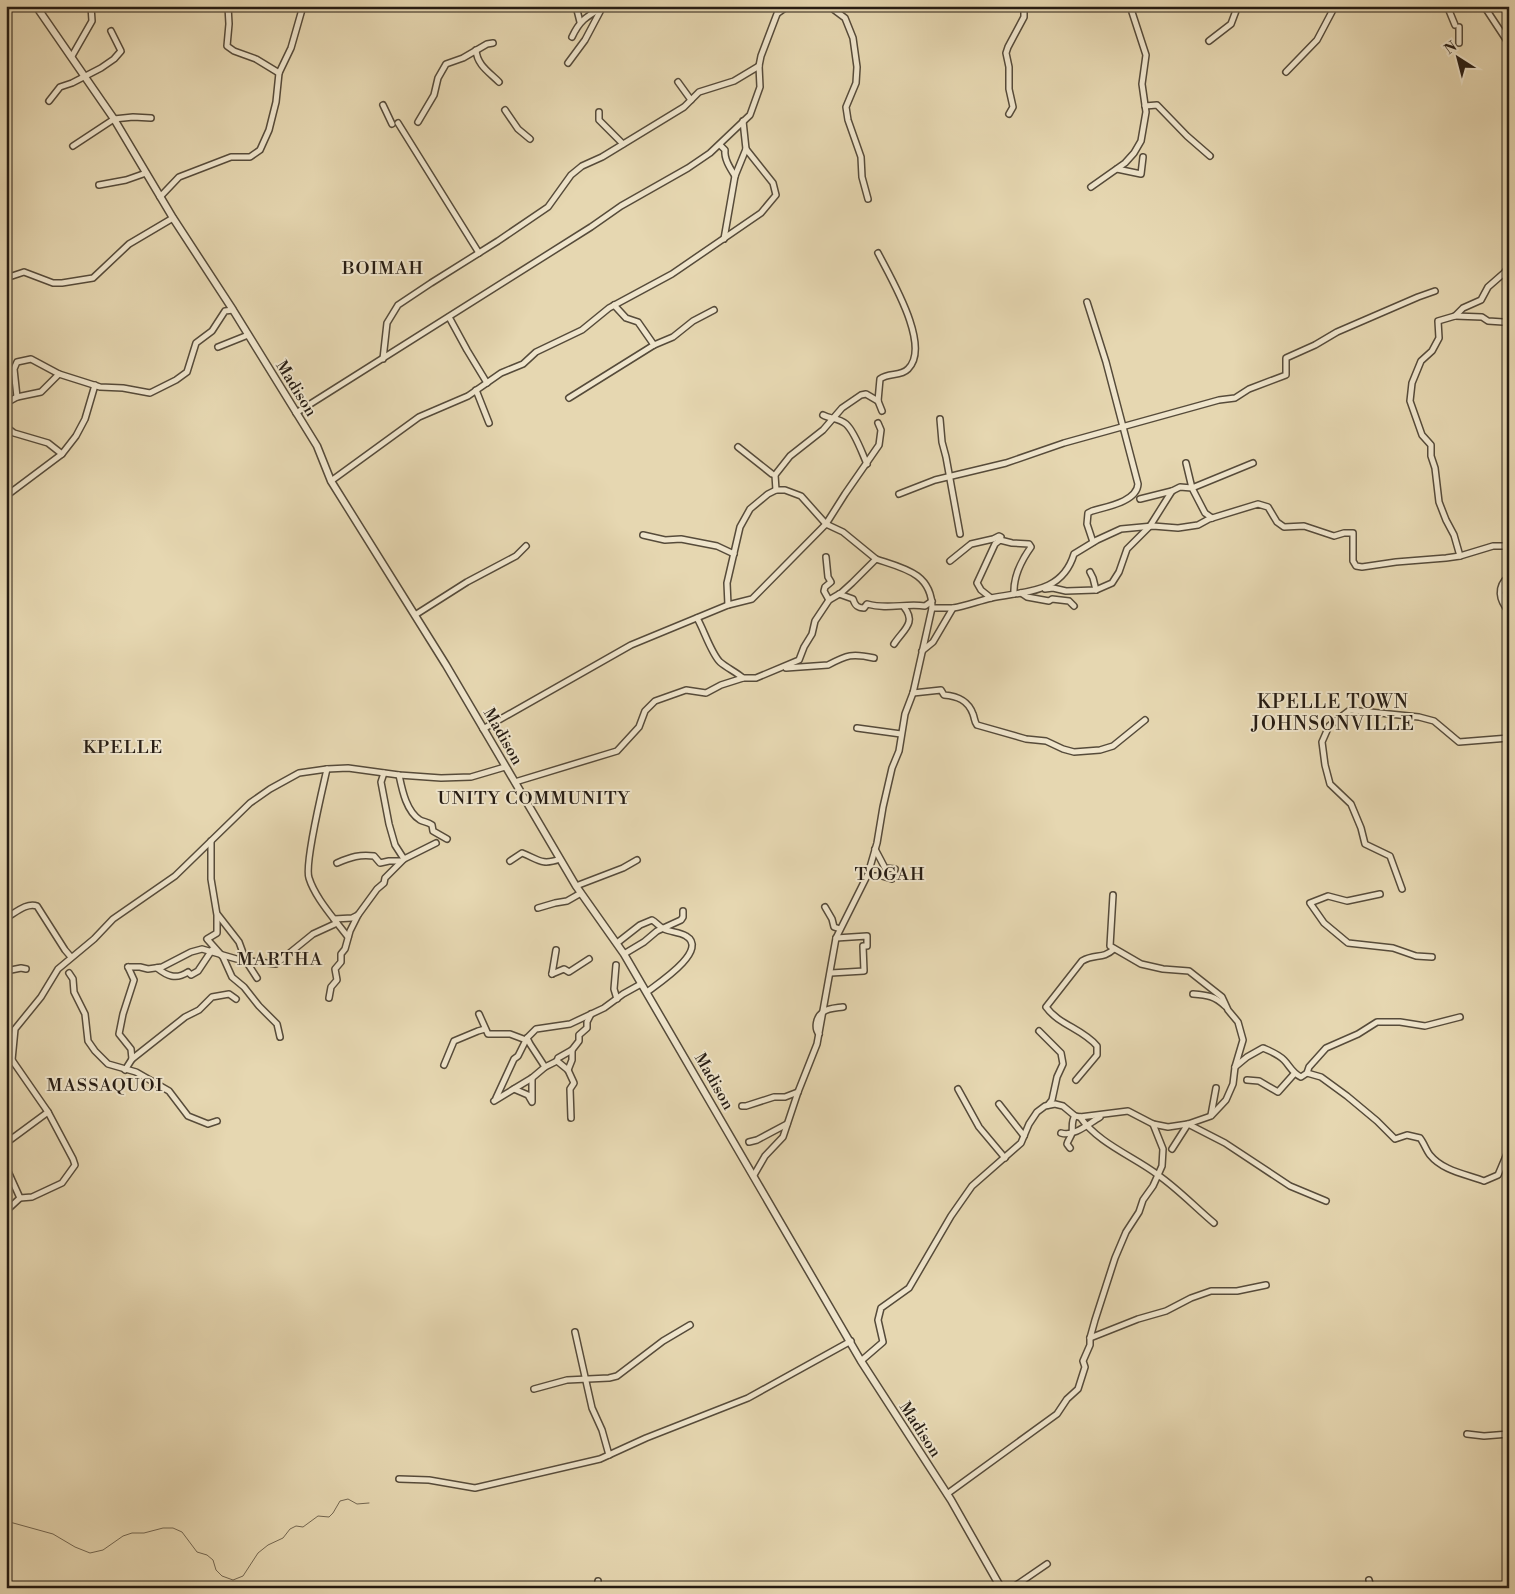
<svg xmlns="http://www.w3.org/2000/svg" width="1515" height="1594" font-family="'Libre Bodoni',serif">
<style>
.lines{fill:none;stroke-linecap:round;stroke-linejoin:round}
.stream{stroke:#726651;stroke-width:1}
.minor-casing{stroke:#564b3a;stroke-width:8}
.tertiary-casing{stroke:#564b3a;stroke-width:9}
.minor{stroke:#efe5cc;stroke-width:5}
.tertiary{stroke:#efe5cc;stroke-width:6}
.labels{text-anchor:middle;stroke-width:4;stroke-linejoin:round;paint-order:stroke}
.street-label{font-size:16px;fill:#261c13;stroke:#efe5cc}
.neighbourhood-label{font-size:18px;letter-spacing:1px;fill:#261c13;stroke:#efe5cc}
.quarter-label{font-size:19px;letter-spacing:1px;fill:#261c13;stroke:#efe5cc}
</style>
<rect width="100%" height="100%" fill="#e6d7b1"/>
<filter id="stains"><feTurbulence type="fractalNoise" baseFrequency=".004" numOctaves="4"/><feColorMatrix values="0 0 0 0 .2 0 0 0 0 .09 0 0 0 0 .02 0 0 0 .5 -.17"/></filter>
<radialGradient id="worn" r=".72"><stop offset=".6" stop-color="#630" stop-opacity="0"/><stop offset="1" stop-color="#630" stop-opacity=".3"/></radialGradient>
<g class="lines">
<polyline class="stream" points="6,1521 53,1534 75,1547 90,1553 103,1550 123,1536 132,1533 144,1533 163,1528 173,1528 182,1532 197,1552 207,1555 213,1560 216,1570 222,1576 233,1580 243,1576 258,1553 268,1545 283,1538 290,1529 296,1526 303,1527 318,1516 329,1517 333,1513 340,1501 348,1499 357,1504 369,1503"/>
<g class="minor-casing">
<g id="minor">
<polyline points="228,6 229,24 227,46 234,51 256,59 279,73"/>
<polyline points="576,6 580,22"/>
<polyline points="829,6 845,18 853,38 857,67 856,83 846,107 848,120 861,157 862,177 868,199"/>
<polyline points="1484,6 1509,44"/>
<polyline points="1448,8 1455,25"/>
<polyline points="778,13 788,6"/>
<polyline points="6,15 10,6"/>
<path d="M 572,37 C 580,20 586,17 603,7"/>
<polyline points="1209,41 1231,24 1237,8"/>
<polyline points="1459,43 1459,27"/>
<path d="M 476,50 C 477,65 489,72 499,82"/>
<polyline points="72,56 92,21 91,6"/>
<polyline points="568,63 585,40 603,6"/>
<polyline points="1286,72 1317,40 1335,6"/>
<polyline points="678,82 691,100"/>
<polyline points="49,101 60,87 72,83 101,68 114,59 121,51 111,31"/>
<polyline points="383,105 392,124"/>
<polyline points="1145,106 1157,105 1187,136 1210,156"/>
<polyline points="505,110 518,129 530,139"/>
<polyline points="599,112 599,120 623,144"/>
<polyline points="1009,114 1013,107 1009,89 1009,67 1006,53 1008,47 1024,17 1024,6"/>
<polyline points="418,122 434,95 438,78 446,64 463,58 487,44 493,43"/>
<polyline points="398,123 479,253"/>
<path d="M 720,145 L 725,150 C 724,159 730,168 735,176"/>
<polyline points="73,146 114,119 133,117 151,118"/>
<polyline points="1117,169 1141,174 1143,157"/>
<polyline points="99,185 126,180 146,173"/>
<polyline points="1091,187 1125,163 1134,153 1141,141 1146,112 1142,84 1146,55 1130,6"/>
<polyline points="160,197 179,177 231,157 250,157 260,150 269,130 276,102 279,73 291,48 303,6"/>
<polyline points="724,239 735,176 746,149"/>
<path d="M 878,253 C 890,277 932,346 908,369 C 900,377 889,372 880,379 L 878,401 L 882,411"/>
<polyline points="6,278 24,272 53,283 62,283 93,278 129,244 173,218"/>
<path d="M 1087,302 L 1106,362 L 1138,484 C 1137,502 1105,507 1092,511 L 1088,513 L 1087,524 L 1093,542"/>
<polyline points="614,305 626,318 638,322 654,345"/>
<polyline points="1455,316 1482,317 1488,321 1503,322 1509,324"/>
<polyline points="449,317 467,350 487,383"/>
<polyline points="218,347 248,335"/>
<polyline points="383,359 387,323 398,305 431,283 498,241 548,207 571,175 582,166 602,157 684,107 699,92 734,81 759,66"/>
<polyline points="476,390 489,423"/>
<polyline points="17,397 14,369 17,362 31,359 59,374"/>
<polyline points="569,398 654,345 673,337 693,321 714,310"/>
<polyline points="6,403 17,397 41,392 59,374 100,387 123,388 150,393 176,380 187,372 196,343 212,331 225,311 233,310"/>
<polyline points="296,413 591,227 621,206 688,168 710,153 750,115 760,87 759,66 761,56 780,6"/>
<path d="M 823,415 C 830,419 839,418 846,424 C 855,432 862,453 867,464"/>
<polyline points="940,419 942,442 946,457 960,534"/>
<polyline points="6,427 14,433 48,443 62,454 6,496"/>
<polyline points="738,447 772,474 775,475"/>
<polyline points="62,454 76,436 85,419 95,385"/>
<polyline points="1186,463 1192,488 1253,463"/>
<polyline points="331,481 419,417 468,396 501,373 523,364 536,352 582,330 609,308 672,274 761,213 776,195 773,183 746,149 743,121"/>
<polyline points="776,490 775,475 790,456 823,430 842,408 861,395 866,394 878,401"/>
<polyline points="899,494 935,480 1006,463 1064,443 1219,400 1235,398 1249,389 1286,375 1286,358 1315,345 1337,332 1418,297 1435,291"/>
<polyline points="1140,499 1172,491"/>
<polyline points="643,535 665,540 681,539 717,546 734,554"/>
<polyline points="1460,556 1454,535 1446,520 1439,502 1435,468 1431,456 1431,445 1422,435 1410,401 1412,383 1421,361 1432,351 1439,338 1438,321 1455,316 1463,308 1481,300 1488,287 1504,273 1509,266"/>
<polyline points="826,557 828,577 831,582 825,587 824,591 829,600"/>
<polyline points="950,561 971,544 993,539 999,536 1001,537 1000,540"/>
<polyline points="1090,572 1093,578 1096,590"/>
<path d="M 1509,576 C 1496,587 1499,600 1509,612"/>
<polyline points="1045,589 1053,588 1066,591 1096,590 1112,583 1119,572 1127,549 1150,526 1172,491 1180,487 1192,488 1205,513 1212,518"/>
<polyline points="1021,593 1027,597 1049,601 1052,599 1069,601 1074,606"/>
<path d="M 839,594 L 853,599 C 855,606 858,608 864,608 L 867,604 C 888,610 905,603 925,606 L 932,601"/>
<path d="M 991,598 L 981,590 L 977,583 L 995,544 L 1000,540 L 1012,543 L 1029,544 L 1031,547 C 1021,561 1013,576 1014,594"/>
<polyline points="728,605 727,583 740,527 750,509 768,494 776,490 785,490 801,496 826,524 845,494 879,445 881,430 878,423"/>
<path d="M 953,608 C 966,606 978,601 991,598 C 1025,591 1062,594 1074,554 L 1097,540 L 1121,529 L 1153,526 L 1178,528 L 1198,525 L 1209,519 L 1258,504 L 1268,507 L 1277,522 L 1284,527 L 1304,526 L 1334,536 L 1344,533 L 1353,533 L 1353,561 L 1356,566 L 1362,567 L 1396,562 L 1446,558 L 1460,556 L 1493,546 L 1509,546"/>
<polyline points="415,615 467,582 516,556 526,546"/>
<path d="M 697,618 C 704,630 711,653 720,662 C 727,668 736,672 743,678 L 756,678 L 799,660 L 804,647 L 812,634 L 815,621 L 829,600 L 841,593 L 852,583 L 876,559 C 903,568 932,573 932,608 L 913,693 L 905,714 L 899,751 L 892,768 L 883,807 L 877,843 L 868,874 L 836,938 L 817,1044 L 798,1092 L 783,1137 L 765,1156 L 754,1175"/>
<path d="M 894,644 C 903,630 917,623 904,607"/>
<polyline points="922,651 933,642 953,608 932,608"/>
<path d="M 786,668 L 828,665 C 847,655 852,653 874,658"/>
<path d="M 913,693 L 941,690 L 944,695 C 957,696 968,700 973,714 C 975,719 974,721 977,725 L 1026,739 L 1046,741 L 1063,749 L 1074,752 L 1100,750 L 1113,746 L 1145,720"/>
<polyline points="857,728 901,734"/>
<polyline points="483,729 631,645 728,605 752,599 826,524 843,532 876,559"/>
<polyline points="384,773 381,782 389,824 395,845 404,859 436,843"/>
<path d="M 399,775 C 402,789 406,811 420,820 C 424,822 428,822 432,825 L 433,831 L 447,839"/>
<polyline points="515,782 617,751 639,727 645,711 655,701 686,690 706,693 721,685 743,678"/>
<polyline points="211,841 211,879 217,915 217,933 207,939 223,957 232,977 244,987 259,1006 277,1024 280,1037"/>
<path d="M 510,861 L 522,853 C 538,859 541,866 560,859"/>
<path d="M 337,863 C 351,857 360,854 374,856 L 380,863 L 389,861 L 400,861"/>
<polyline points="867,876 882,876 892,879 895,869 885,868 875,849"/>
<polyline points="576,886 623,868 637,860"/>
<polyline points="1402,889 1390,856 1365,844 1361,828 1351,804 1330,784 1325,765 1322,742 1329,726 1350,710 1419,717 1434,721 1459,742 1509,738"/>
<polyline points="1380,894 1347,901 1328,896 1310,903 1324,923 1348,943 1393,948 1416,956 1432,957"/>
<polyline points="825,907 832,919 834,927 840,929"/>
<polyline points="538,908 555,903 567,901 581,893"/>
<polyline points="218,915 239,942 246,961 257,978"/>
<path d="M 6,918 C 15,913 27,902 37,906 L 65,950 L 71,957"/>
<polyline points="334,919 352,918 358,915 377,889 384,883 385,878 404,859"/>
<polyline points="337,923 348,937"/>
<path d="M 617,943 L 640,925 L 652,920 C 656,922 659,927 664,929 C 670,932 680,932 686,936 C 710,950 656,985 647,992"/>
<polyline points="624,954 644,942 657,931 681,920 683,917 683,911"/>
<polyline points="616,965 614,989 617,999"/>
<path d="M 128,967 L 140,967 L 148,969 L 162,967 L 191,952 L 202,949 L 240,960 L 276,964 L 313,934 L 337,923 C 327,910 314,894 309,878 C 304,864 323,787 327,769"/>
<path d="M 157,968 C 167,976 176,980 188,972 L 191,975 L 198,971 L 212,950"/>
<polyline points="6,971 21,968 26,969"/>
<polyline points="69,973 73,979 74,992 85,1014 88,1041 95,1051 108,1064 136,1072 169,1091 188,1116 208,1124 217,1121"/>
<polyline points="831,973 864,971 863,946 867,946 867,936 836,938"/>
<polyline points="552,974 564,969 569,972 589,959"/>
<polyline points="552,974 556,950"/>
<path d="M 1193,994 C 1207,995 1215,996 1225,1006"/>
<polyline points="329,998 331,987 337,980 335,969 341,962 341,954 345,949 350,931 358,915"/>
<polyline points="479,1014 488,1034 510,1034 526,1040"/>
<polyline points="1039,1031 1061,1053 1063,1064 1057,1077 1052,1100 1048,1105"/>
<path d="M 819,1034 C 814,1028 816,1017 823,1012 C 828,1008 837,1008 843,1007"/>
<polyline points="132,1059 185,1017 199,1010 212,997 229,994 236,999"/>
<polyline points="12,1060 48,1112 73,1159 75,1165 62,1183 32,1197 20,1198"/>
<polyline points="557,1061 558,1058 572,1050"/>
<polyline points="6,1065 12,1060 15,1029 41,997 58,969 94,939 113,919 175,876 250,803 270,789 299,773 327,769 348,768 399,775 441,778 471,777 505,767"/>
<polyline points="444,1065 454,1041 478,1031 485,1029"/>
<polyline points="545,1067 557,1061 568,1070 574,1083 570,1089 571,1118"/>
<path d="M 1235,1067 L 1247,1057 L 1263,1048 C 1270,1051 1278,1054 1284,1060 C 1290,1066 1292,1073 1301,1077 L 1307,1073 L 1309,1067 L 1326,1048 L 1358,1034 L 1377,1022 L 1400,1022 L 1425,1026 L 1460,1017"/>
<polyline points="125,1070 132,1059 131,1049 119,1034 123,1014 134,980 128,967"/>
<polyline points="568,1070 572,1060 572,1050 579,1041 579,1035 587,1028 587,1022 591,1014"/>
<path d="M 1307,1073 L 1321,1077 L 1347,1096 L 1377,1121 L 1395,1139 L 1407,1135 L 1420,1138 C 1424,1143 1426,1150 1430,1155 C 1443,1171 1466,1174 1484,1181 L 1498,1175 L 1509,1149"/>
<path d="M 1076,1080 L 1097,1055 L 1097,1046 C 1083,1029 1059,1025 1046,1007 L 1082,961 C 1096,953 1102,960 1114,949"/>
<polyline points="1247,1080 1259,1081 1278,1092 1294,1074"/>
<polyline points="514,1089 528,1095 532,1102 532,1078"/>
<polyline points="958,1089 979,1127 1005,1158"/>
<polyline points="496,1098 514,1059 518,1056 527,1038"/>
<polyline points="494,1101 532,1078 545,1067 530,1044 527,1038 536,1029 570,1024 604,1008 623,994 641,984"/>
<polyline points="999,1104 1024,1136"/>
<polyline points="742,1106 746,1106 774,1097 785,1097 798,1092"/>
<polyline points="1211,1115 1216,1088"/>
<path d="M 1080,1117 C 1099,1144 1133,1156 1158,1175 C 1178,1189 1195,1207 1214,1223"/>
<path d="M 1061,1133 C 1074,1137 1088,1124 1100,1117"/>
<polyline points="749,1142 757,1140 787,1124"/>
<polyline points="6,1143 48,1112"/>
<path d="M 1070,1148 L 1067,1144 C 1068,1140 1071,1137 1072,1133 C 1073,1126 1071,1121 1075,1116"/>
<polyline points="1172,1149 1188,1124 1225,1143 1290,1186 1326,1201"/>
<polyline points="6,1167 20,1198 6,1211"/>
<polyline points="575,1332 592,1408 602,1430 609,1455"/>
<polyline points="1090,1338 1138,1319 1166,1311 1191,1298 1211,1291 1237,1291 1266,1285"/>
<polyline points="861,1361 883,1342 878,1320 881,1308 909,1288 951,1216 972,1186 1021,1143 1029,1124 1037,1112 1045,1106 1055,1104 1063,1106 1075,1116 1080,1117 1128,1111 1153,1124 1168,1127 1188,1124 1211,1116 1226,1100 1233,1084 1235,1067 1243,1040 1238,1022 1228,1010 1222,997 1189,971 1163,969 1141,964 1110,946 1113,895"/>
<polyline points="534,1389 567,1380 609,1378 617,1376 663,1341 690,1325"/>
<polyline points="1467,1434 1484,1436 1509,1434"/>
<polyline points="399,1479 429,1480 475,1488 600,1459 646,1438 748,1398 851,1341"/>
<polyline points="947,1494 1057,1414 1067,1399 1078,1389 1085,1367 1083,1361 1090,1345 1090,1338 1095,1320 1115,1258 1126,1232 1139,1212 1143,1200 1153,1186 1162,1166 1163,1149 1153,1124"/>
<polyline points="1369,1580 1371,1588"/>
<polyline points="597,1588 598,1581"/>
<polyline points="1012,1588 1047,1564"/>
</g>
</g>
<g class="tertiary-casing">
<polyline id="tertiary" points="36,6 114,119 173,218 233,310 317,446 331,481 446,665 576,886 624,954 861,1361 951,1500 1001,1588"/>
</g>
<use href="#minor" class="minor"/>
<use href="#tertiary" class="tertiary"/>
</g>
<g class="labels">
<g class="street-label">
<text transform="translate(297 388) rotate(58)" y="6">Madison</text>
<text transform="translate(504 736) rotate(60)" y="6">Madison</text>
<text transform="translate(715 1081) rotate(60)" y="6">Madison</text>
<text transform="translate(921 1429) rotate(57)" y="6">Madison</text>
</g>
<g class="neighbourhood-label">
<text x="383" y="274">BOIMAH</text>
<text x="123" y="753">KPELLE</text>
<text x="534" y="804">UNITY COMMUNITY</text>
<text x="890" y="880">TOGAH</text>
<text x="280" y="965">MARTHA</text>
<text x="105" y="1091">MASSAQUOI</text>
</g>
<g class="quarter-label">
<text x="1333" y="708">KPELLE TOWN<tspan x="1333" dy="22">JOHNSONVILLE</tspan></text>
</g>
</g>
<rect width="1515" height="1594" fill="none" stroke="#e6d7b1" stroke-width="25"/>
<rect x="8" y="8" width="1500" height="1579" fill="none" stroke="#261c13" stroke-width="2.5"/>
<rect x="12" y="12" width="1490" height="1569" fill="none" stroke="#261c13"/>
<g transform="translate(1458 58) rotate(324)" stroke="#efe5cc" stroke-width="4" paint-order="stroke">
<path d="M0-4L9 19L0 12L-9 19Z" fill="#261c13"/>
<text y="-8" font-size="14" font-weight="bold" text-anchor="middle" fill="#261c13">N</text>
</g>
<rect width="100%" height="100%" filter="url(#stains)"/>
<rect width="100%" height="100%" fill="url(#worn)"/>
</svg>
